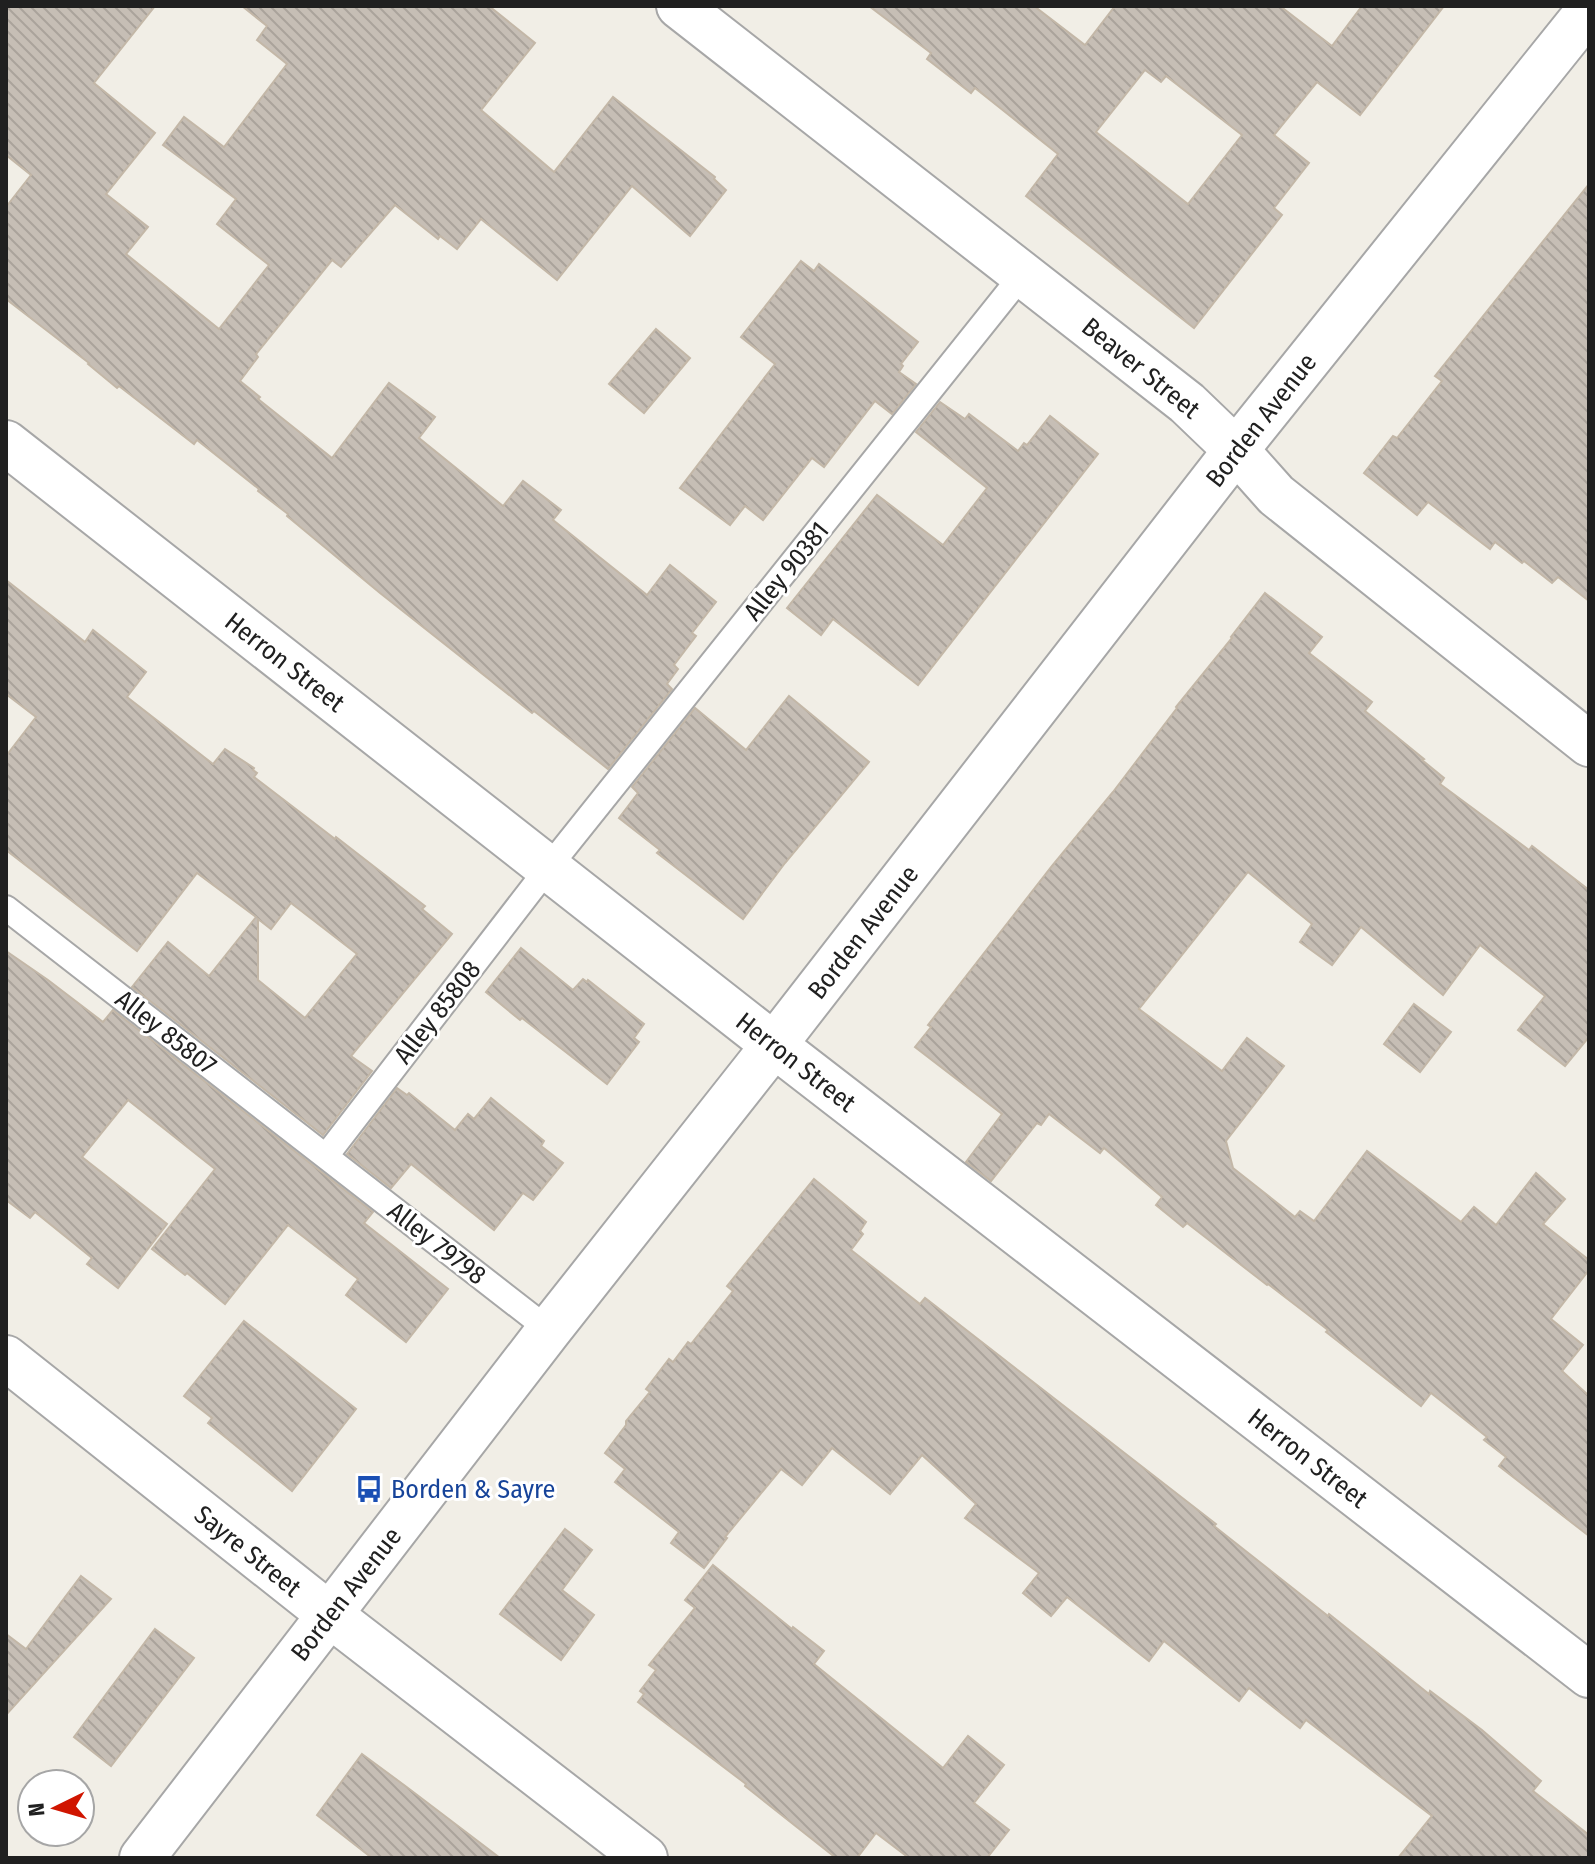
<svg xmlns="http://www.w3.org/2000/svg" width="1595" height="1864" font-family="'Fira Sans Condensed',sans-serif">
<style>
.building{fill:url(#building-back-hatch);stroke:#c3b7a7;stroke-width:2;fill-rule:evenodd}
.lines{fill:none;stroke-linecap:round;stroke-linejoin:round}
.service-casing{stroke:#a7a7a7;stroke-width:28}
.minor-casing{stroke:#a7a7a7;stroke-width:48}
.tertiary-casing{stroke:#a7a7a7;stroke-width:48}
.service{stroke:#fff;stroke-width:24}
.minor{stroke:#fff;stroke-width:44}
.tertiary{stroke:#fff;stroke-width:44}
.labels{text-anchor:middle;stroke-width:6;stroke-linejoin:round;paint-order:stroke}
.street-label{font-size:26px;fill:#202020;stroke:#fff}
.transit-label{font-size:26px;fill:#164399;stroke:#fff;text-anchor:start}
</style>
<defs>
<pattern id="building-back-hatch" width="6" height="6" patternUnits="userSpaceOnUse" patternTransform="scale(2)"><rect width="6" height="6" fill="#c6beb5"/><path d="M-1 5l2 2M0 0l6 6M5-1l2 2" fill="none" stroke="#aaa39b"/></pattern>
</defs>
<rect width="100%" height="100%" fill="#f1eee6"/>
<g class="building">
<polygon points="6,6 155,6 94,83 155,133 106,194 148,227 126,254 219,329 269,265 217,224 236,199 163,145 184,117 224,147 287,64 257,40 267,26 242,6 489,6 535,43 481,110 554,172 613,97 715,177 714,179 726,190 690,236 632,186 557,280 481,219 457,249 440,236 438,239 395,205 341,267 332,260 256,354 258,357 240,381 260,397 258,399 332,458 389,383 435,417 419,438 503,506 523,481 561,510 553,520 647,595 670,565 716,602 692,633 696,636 674,665 678,669 667,684 672,689 608,769 534,711 532,713 380,593 287,516 288,514 258,491 259,489 197,440 194,444 119,386 117,388 88,364 89,363 6,299 6,207 31,175 6,155"/>
<path d="M 869,6 L 1034,6 L 1085,45 L 1115,6 L 1280,6 L 1332,46 L 1362,6 L 1444,6 L 1360,115 L 1317,82 L 1274,135 L 1309,163 L 1274,208 L 1282,215 L 1194,328 L 1026,196 L 1058,154 L 975,88 L 971,93 L 927,59 L 931,53 ZM 1145,70 L 1161,82 L 1166,76 L 1242,135 L 1188,204 L 1096,132 Z"/>
<polygon points="1589,184 1589,601 1558,577 1552,583 1524,561 1522,563 1495,542 1490,549 1428,502 1417,515 1364,473 1393,436 1397,438 1442,381 1435,376"/>
<polygon points="801,261 814,271 819,264 918,342 901,364 903,366 899,372 916,384 892,414 875,401 824,467 812,458 763,520 745,506 730,525 680,488 775,364 741,337"/>
<polygon points="656,329 690,358 644,413 609,384"/>
<polygon points="940,402 965,419 969,414 1018,451 1024,443 1027,445 1050,416 1098,454 918,685 833,619 821,635 787,608 877,495 943,545 987,488 916,432"/>
<path d="M 6,580 L 85,642 L 93,630 L 146,672 L 127,697 L 213,764 L 225,749 L 254,768 L 253,770 L 257,773 L 254,777 L 335,839 L 336,837 L 425,906 L 422,909 L 452,934 L 351,1056 L 372,1071 L 323,1135 L 132,987 L 168,942 L 209,976 L 256,917 L 197,873 L 137,951 L 6,850 L 6,756 L 36,717 L 6,694 ZM 291,903 L 357,954 L 305,1018 L 258,980 L 258,919 L 271,929 Z"/>
<polygon points="1265,593 1322,637 1309,653 1372,702 1365,711 1424,759 1422,760 1444,778 1440,784 1529,850 1532,846 1589,890 1589,1037 1565,1066 1518,1030 1545,996 1480,945 1443,995 1361,927 1332,965 1300,942 1312,924 1248,872 1139,1009 1222,1071 1247,1038 1284,1066 1226,1141 1233,1168 1295,1217 1300,1211 1314,1221 1367,1151 1461,1222 1474,1207 1496,1225 1536,1173 1565,1199 1543,1224 1589,1260 1589,1270 1551,1319 1583,1345 1562,1371 1589,1396 1589,1536 1499,1466 1506,1457 1484,1440 1487,1437 1431,1393 1421,1406 1326,1332 1328,1330 1268,1284 1267,1285 1187,1223 1183,1227 1156,1205 1162,1197 1104,1148 1100,1153 1049,1114 1041,1125 1037,1123 991,1181 966,1162 1002,1114 915,1047 931,1027 928,1025 1052,866 1113,792 1177,708 1176,707 1232,638 1231,637"/>
<polygon points="789,696 869,762 785,863 743,919 657,853 660,850 619,818 638,793 632,787 695,708 746,750"/>
<polygon points="521,948 573,990 583,979 587,982 588,980 644,1024 634,1038 639,1042 607,1084 522,1018 520,1020 486,992"/>
<polygon points="6,951 48,980 103,1022 113,1010 373,1212 364,1223 448,1289 406,1342 346,1295 358,1279 288,1225 225,1304 187,1273 185,1275 152,1249 215,1169 128,1100 82,1157 167,1224 118,1288 87,1264 92,1258 35,1212 30,1218 6,1200"/>
<polygon points="1414,1004 1451,1032 1420,1072 1384,1044"/>
<polygon points="397,1088 407,1095 409,1093 455,1130 468,1114 474,1119 491,1098 544,1141 541,1146 563,1163 533,1200 523,1193 494,1230 411,1164 391,1188 347,1154"/>
<polygon points="814,1179 866,1222 860,1231 863,1234 851,1250 920,1304 925,1298 1216,1524 1214,1526 1328,1616 1329,1614 1429,1694 1430,1691 1482,1730 1541,1781 1533,1791 1589,1835 1589,1858 1398,1858 1432,1816 1306,1720 1300,1728 1249,1688 1239,1701 1164,1641 1149,1661 1067,1597 1051,1616 1023,1593 1039,1573 965,1518 976,1504 922,1455 890,1494 832,1448 802,1485 781,1469 725,1537 727,1538 704,1568 671,1543 679,1532 615,1482 625,1469 605,1453 626,1425 626,1421 650,1392 646,1389 669,1359 673,1362 688,1342 691,1344 733,1291 727,1286"/>
<polygon points="244,1321 356,1409 292,1491 208,1423 212,1418 184,1396"/>
<polygon points="565,1529 592,1550 562,1590 594,1615 561,1660 500,1614"/>
<polygon points="713,1565 792,1629 793,1627 824,1651 814,1664 943,1768 968,1736 1004,1765 974,1803 1009,1830 987,1858 909,1858 876,1833 857,1858 836,1858 745,1786 746,1784 638,1702 644,1694 640,1691 656,1670 649,1665 695,1608 685,1600"/>
<polygon points="81,1576 111,1599 6,1715 6,1634 26,1649"/>
<polygon points="155,1629 194,1658 111,1766 74,1737"/>
<polygon points="362,1754 408,1788 500,1858 372,1858 317,1815"/>
</g>
<g class="lines">
<g class="service-casing">
<g id="service">
<polyline points="6,908 549,1330"/>
<polyline points="326,1156 548,868 1023,274"/>
</g>
</g>
<g class="minor-casing">
<g id="minor">
<polyline points="679,6 1187,403 1236,450 1276,495 1589,744"/>
<polyline points="6,443 774,1045 1589,1675"/>
</g>
</g>
<g class="tertiary-casing">
<g id="tertiary">
<polyline points="6,1358 330,1615 645,1858"/>
<polyline points="142,1858 549,1330 774,1045 1236,450 1589,10"/>
</g>
</g>
<use href="#service" class="service"/>
<use href="#minor" class="minor"/>
<use href="#tertiary" class="tertiary"/>
</g>
<defs>
<g id="bus-bare" transform="scale(2.16)"><path d="M-5-6H5V4H4V6H2V4H-2V6H-4V4H-5ZM-3.5-4V0h7V-4ZM-3.5 1.2v1.5H-2V1.2ZM2 1.2v1.5H3.5V1.2Z" fill="#1a4fb4" stroke="#fff" stroke-width="2.5" paint-order="stroke"/></g>
</defs>
<g fill-rule="evenodd">
<use href="#bus-bare" x="369" y="1489"/>
</g>
<g class="labels">
<g class="street-label">
<text transform="translate(1141 368) rotate(39)" y="9">Beaver Street</text>
<text transform="translate(1261 420) rotate(-52)" y="9">Borden Avenue</text>
<text transform="translate(786 571) rotate(-51)" y="9">Alley 90381</text>
<text transform="translate(285 662) rotate(38)" y="9">Herron Street</text>
<text transform="translate(863 932) rotate(-52)" y="9">Borden Avenue</text>
<text transform="translate(437 1012) rotate(-52)" y="9">Alley 85808</text>
<text transform="translate(166 1032) rotate(38)" y="9">Alley 85807</text>
<text transform="translate(796 1062) rotate(38)" y="9">Herron Street</text>
<text transform="translate(437 1243) rotate(38)" y="9">Alley 79798</text>
<text transform="translate(1308 1458) rotate(38)" y="9">Herron Street</text>
<text transform="translate(248 1551) rotate(39)" y="9">Sayre Street</text>
<text transform="translate(346 1594) rotate(-52)" y="9">Borden Avenue</text>
</g>
<g class="transit-label">
<text x="391" y="1498">Borden &amp; Sayre</text>
</g>
</g>
<rect width="1595" height="1864" fill="none" stroke="#202020" stroke-width="16"/>
<g transform="translate(56 1808) rotate(265)"><circle r="38" fill="#ffffff" stroke="#a6a6a6" stroke-width="2"/>
<path d="M0-6L14 30L0 20L-14 30Z" fill="#d01500"/>
<text y="-12" font-size="22" font-weight="bold" text-anchor="middle" fill="#202020">N</text>
</g>
</svg>
